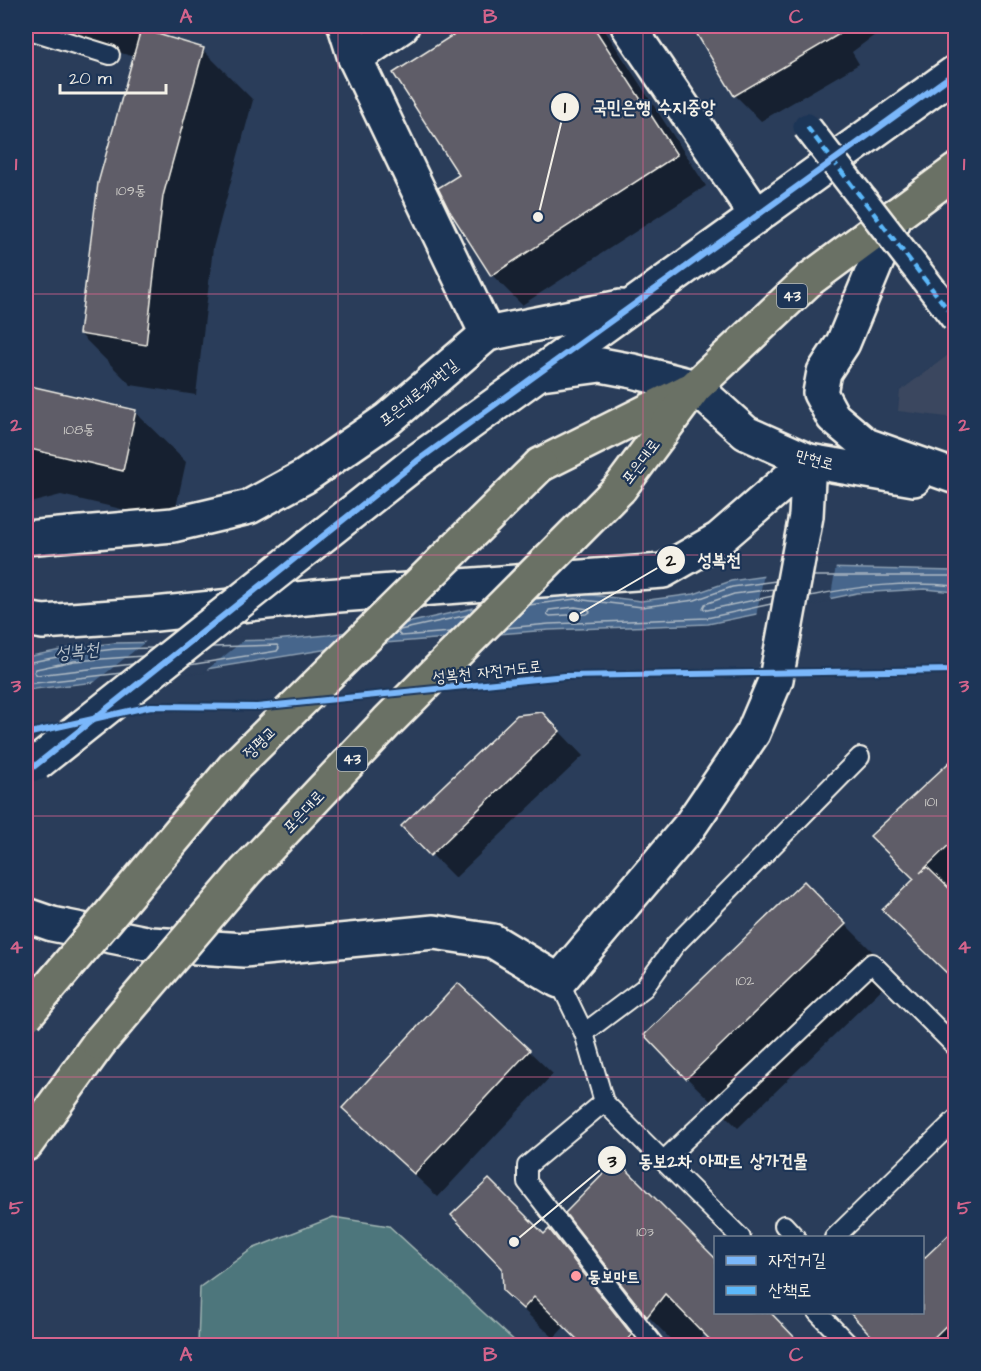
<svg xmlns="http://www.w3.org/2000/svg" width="981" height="1371" font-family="'Architects Daughter','Poor Story',sans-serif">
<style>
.built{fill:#3a475e}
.green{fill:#4d767b;stroke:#a0b4b2;stroke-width:1.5}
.water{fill:#46668c;stroke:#8c9eb1;stroke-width:1.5}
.pier{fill:#2a3d5a}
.shadow{fill:#0007}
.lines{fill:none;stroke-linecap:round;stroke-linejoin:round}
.shore{stroke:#aeb9c3;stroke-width:1.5}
.building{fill:#5e5d68;stroke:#f4f1e8;stroke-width:1.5}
.service-casing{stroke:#f4f1e8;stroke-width:22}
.minor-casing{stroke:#f4f1e8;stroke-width:38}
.tertiary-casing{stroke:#f4f1e8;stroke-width:38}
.primary-casing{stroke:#f4f1e8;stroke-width:38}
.service{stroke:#1d3557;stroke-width:18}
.minor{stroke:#1d3557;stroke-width:33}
.tertiary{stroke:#1d3557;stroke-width:33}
.primary{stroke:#6b7165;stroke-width:33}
.pedestrian-bridge-casing{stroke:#f4f1e8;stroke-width:32;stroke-linecap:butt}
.minor-bridge-casing{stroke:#f4f1e8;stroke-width:38;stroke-linecap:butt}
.primary-bridge-casing{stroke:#f4f1e8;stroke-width:38;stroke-linecap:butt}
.pedestrian-bridge{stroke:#1d3557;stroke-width:27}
.minor-bridge{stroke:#1d3557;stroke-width:33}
.primary-bridge{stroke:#6b7165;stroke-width:33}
.quiet{stroke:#5cb8fa;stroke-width:4.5;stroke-dasharray:9 4.5;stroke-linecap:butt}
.cycleway-casing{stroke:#1d3557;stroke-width:10}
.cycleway{stroke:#7ab7fb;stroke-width:6}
.grid{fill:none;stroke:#d4648c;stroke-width:1.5;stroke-opacity:0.55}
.poi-dot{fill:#ff9aa2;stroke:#1d3557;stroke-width:2}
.labels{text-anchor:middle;stroke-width:4.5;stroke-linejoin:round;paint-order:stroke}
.number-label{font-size:14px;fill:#ceccc8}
.shield{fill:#1d3557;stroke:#b4b9bc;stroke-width:1.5}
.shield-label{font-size:15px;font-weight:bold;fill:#f4f1e8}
.street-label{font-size:16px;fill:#f4f1e8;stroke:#1d3557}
.poi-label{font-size:16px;font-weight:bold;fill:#f4f1e8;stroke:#1d3557;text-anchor:start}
.water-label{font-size:18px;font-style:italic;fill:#b7c0c8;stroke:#1d3557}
.leader{fill:none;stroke:#f4f1e8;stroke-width:2}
.callout-dot{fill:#f4f1e8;stroke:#1d3557;stroke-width:2}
.mark-label{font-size:18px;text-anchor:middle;font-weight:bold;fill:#111}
.callout-label{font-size:18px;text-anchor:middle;font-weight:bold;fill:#f4f1e8;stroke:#1d3557;stroke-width:4.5;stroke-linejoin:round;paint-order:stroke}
.neatline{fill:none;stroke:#d4648c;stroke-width:2}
.grid-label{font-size:20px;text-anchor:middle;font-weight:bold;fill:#d4648c}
</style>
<rect width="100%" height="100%" fill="#2a3d5a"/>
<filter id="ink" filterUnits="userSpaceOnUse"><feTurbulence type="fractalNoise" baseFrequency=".0167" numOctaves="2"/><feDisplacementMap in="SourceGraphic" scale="12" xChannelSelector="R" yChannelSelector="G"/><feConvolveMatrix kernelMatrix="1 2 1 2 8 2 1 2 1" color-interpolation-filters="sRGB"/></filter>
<g filter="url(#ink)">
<polygon class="built" points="955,350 955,418 898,411 900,391"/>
<polygon class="green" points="333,1217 389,1226 519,1345 198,1345 200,1287 252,1249"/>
<polygon class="water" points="822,568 955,571 955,592 925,589 857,593 708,624 549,630 347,646 200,670 26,690 26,657 71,648 115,643 274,640 328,635 407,623 496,603 575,593 641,601 694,594 731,581"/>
<g class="pier">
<polygon points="821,566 836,566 830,601 756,617 764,573"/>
<polygon points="248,637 204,672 91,685 149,639"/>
</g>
<g class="shadow">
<polygon points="35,26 158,26 155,35 203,50 253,100 213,248 196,395 131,385 80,334 134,57"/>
<polygon points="470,26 602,26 706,186 522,305 492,275 461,175 395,74"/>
<polygon points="694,26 887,26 852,52 859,64 761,121 735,95"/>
<polygon points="26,386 135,412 186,462 173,521 61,495 26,504"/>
<polygon points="542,713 583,756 455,878 403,826"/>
<polygon points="956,768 956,980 916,879"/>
<polygon points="804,883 896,975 738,1128 687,1078"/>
<polygon points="529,1051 553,1074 438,1197 367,1131"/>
<polygon points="617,1163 705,1332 695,1346 677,1346 648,1316"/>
<polygon points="956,1230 956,1346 883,1346 922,1312"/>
<polygon points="549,1231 579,1261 645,1346 585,1346 565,1326 554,1338 535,1321 504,1291"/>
</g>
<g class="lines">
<g class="shore">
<polyline points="813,576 956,576"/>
<polyline points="773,596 707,610 703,608 705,604 734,594 774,589"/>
<path d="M 810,596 C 859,586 905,581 956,586"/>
<polyline points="529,605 575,599 642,607 695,600 732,587 776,581"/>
<polygon points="575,607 588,609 590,612 587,614 550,616 547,614 549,610"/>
<polyline points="506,628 549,624 707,618 771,604"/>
<polyline points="451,632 401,636 398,633 400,630 468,615"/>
<polyline points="26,663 73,654 115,649 152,648"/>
<polyline points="133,664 37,675 34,672 36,669 74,661 143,656"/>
<polyline points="189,665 277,651 279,648 277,645 212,647"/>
<polyline points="26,684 122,673"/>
</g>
</g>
<g class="building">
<polygon points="467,26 593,26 677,155 491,276 449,210 438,188 459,175 393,73"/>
<polygon points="692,26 853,26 734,96"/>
<polygon points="141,29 204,48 163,196 146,345 79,334 98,183"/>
<polygon points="26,385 136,410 123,471 26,448"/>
<polygon points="542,712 560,731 430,856 401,826 517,715"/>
<polygon points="956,756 956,838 920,873 927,867 956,895 956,982 882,910 914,879 870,836"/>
<polygon points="804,881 846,924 686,1079 644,1035"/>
<polygon points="458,983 530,1050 414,1174 342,1108"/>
<polygon points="617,1160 716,1259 716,1312 770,1312 803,1346 716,1346 665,1294 647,1317 565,1213"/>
<polygon points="489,1179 544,1234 549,1229 632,1335 623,1346 584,1346 534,1297 523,1309 503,1291 502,1268 451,1215"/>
<polygon points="956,1228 956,1316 925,1346 881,1346 849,1312 922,1312 922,1260"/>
</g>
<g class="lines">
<g class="service-casing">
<g id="service">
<polyline points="26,29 110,55"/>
<polyline points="559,981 584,1033 604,1102 741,1238"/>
<polyline points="584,1033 644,988 675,945 860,757"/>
<polyline points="604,1102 527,1166 527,1182 655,1346"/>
<polyline points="664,1160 872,963 956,1047"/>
<polyline points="784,1225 796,1238"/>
<polyline points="834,1238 956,1119"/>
<polyline points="817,1312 850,1346"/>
</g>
</g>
<g class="minor-casing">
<g id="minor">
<polyline points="345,26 355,58 487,334"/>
<polyline points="628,26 757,216"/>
<polyline points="355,58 402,26"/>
<polyline points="541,373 601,365 633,371 695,387"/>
<polyline points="26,538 173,525 249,507 304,477 388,419 487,334 621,307"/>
<polyline points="307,548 417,461 956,72"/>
<polyline points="26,619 43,622 155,614 325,596 663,571 719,539 809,461"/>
<polyline points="26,915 52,924 151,944 244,950 434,932 493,941 559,981 689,827 753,733 776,679 806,516 809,461"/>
</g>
</g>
<g class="tertiary-casing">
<g id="tertiary">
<polyline points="896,215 843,343 824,372 820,393 833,417 866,445 956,477"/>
<polyline points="695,387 746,433 809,461 914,479"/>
</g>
</g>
<g class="primary-casing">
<g id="primary">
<polyline points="540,465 688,391"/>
<polyline points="620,488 695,387 810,279 956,171"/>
<polyline points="26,1144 99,1043"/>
</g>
</g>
<use href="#service" class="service"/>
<use href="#minor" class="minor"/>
<use href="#tertiary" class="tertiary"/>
<use href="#primary" class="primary"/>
<g class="pedestrian-bridge-casing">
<polyline id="pedestrian-bridge" points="807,127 956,320"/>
</g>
<g class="minor-bridge-casing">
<polyline id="minor-bridge" points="36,764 307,548"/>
</g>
<g class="primary-bridge-casing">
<g id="primary-bridge">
<polyline points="26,1015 235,766 540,465"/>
<polyline points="99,1043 246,871 387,722 620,488"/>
</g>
</g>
<use href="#pedestrian-bridge" class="pedestrian-bridge"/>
<use href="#minor-bridge" class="minor-bridge"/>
<use href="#primary-bridge" class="primary-bridge"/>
<polyline class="quiet" points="807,127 956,320"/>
<g class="cycleway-casing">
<g id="cycleway">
<polyline points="26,734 151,706 257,707 565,676 956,670"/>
<polyline points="26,773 417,461 956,72"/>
</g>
</g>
<use href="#cycleway" class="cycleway"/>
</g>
</g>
<path class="grid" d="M 338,26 L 338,1346M 643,26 L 643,1346M 26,294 L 956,294M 26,555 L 956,555M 26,816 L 956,816M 26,1077 L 956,1077"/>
<circle class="poi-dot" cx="576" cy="1276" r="6"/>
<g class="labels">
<g class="number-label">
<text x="131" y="195">109동</text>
<text x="79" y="434">108동</text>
<text x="931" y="806">101</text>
<text x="745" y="985">102</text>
<text x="645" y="1236">103</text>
</g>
<g class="shield">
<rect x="777" y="284" width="30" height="24" rx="4.5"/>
<rect x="337" y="747" width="30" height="24" rx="4.5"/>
</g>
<g class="shield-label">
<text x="792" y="301">43</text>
<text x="352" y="764">43</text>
</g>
<g class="street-label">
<text transform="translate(418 392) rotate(-39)" y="6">포은대로313번길</text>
<text transform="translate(815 459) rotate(15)" y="6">만현로</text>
<text transform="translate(640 461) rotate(-53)" y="6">포은대로</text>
<text transform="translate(487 671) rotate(-6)" y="6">성복천 자전거도로</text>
<text transform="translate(259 742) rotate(-44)" y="6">정평교</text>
<text transform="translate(303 811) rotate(-47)" y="6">포은대로</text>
</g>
<g class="poi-label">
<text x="588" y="1282">동보마트</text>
</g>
<g class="water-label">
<text transform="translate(77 651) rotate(-6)" y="6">성복천</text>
</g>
</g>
<path class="leader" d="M538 217L565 107M574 617L671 560M514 1242L612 1160"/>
<g class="callout-dot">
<circle cx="538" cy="217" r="6"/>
<circle cx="574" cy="617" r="6"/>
<circle cx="514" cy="1242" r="6"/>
<circle cx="565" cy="107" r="15"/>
<circle cx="671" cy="560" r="15"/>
<circle cx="612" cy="1160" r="15"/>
</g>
<g class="mark-label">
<text x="565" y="113">1</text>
<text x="671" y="566">2</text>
<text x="612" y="1167">3</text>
</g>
<g class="callout-label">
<text x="654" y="113">국민은행 수지중앙</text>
<text x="719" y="566">성복천</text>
<text x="723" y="1167">동보2차 아파트 상가건물</text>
</g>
<rect width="981" height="1371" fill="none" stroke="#1d3557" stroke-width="66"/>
<rect x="714" y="1236" width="210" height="78" fill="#1d3557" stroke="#738091" stroke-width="1.5"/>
<rect x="726" y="1256" width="30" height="9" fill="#7ab7fb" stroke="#738091" stroke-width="1.5"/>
<text x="768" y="1266" font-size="18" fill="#f4f1e8">자전거길</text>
<rect x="726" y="1286" width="30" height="9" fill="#5cb8fa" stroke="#738091" stroke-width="1.5"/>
<text x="768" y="1296" font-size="18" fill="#f4f1e8">산책로</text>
<path d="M60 84v9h106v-9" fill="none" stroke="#f4f1e8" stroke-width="3"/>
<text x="69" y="84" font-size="18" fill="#f4f1e8" stroke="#1d3557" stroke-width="4.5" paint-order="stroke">20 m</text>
<rect x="33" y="33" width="915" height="1305" class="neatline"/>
<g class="grid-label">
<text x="186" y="23">A</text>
<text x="490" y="23">B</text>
<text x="796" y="23">C</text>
<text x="16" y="170">1</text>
<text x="964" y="170">1</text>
<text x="16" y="431">2</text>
<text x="964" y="431">2</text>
<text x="16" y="692">3</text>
<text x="964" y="692">3</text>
<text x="16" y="953">4</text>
<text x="964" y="953">4</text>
<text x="16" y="1214">5</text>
<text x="964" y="1214">5</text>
<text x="186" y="1361">A</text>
<text x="490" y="1361">B</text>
<text x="796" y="1361">C</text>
</g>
</svg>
